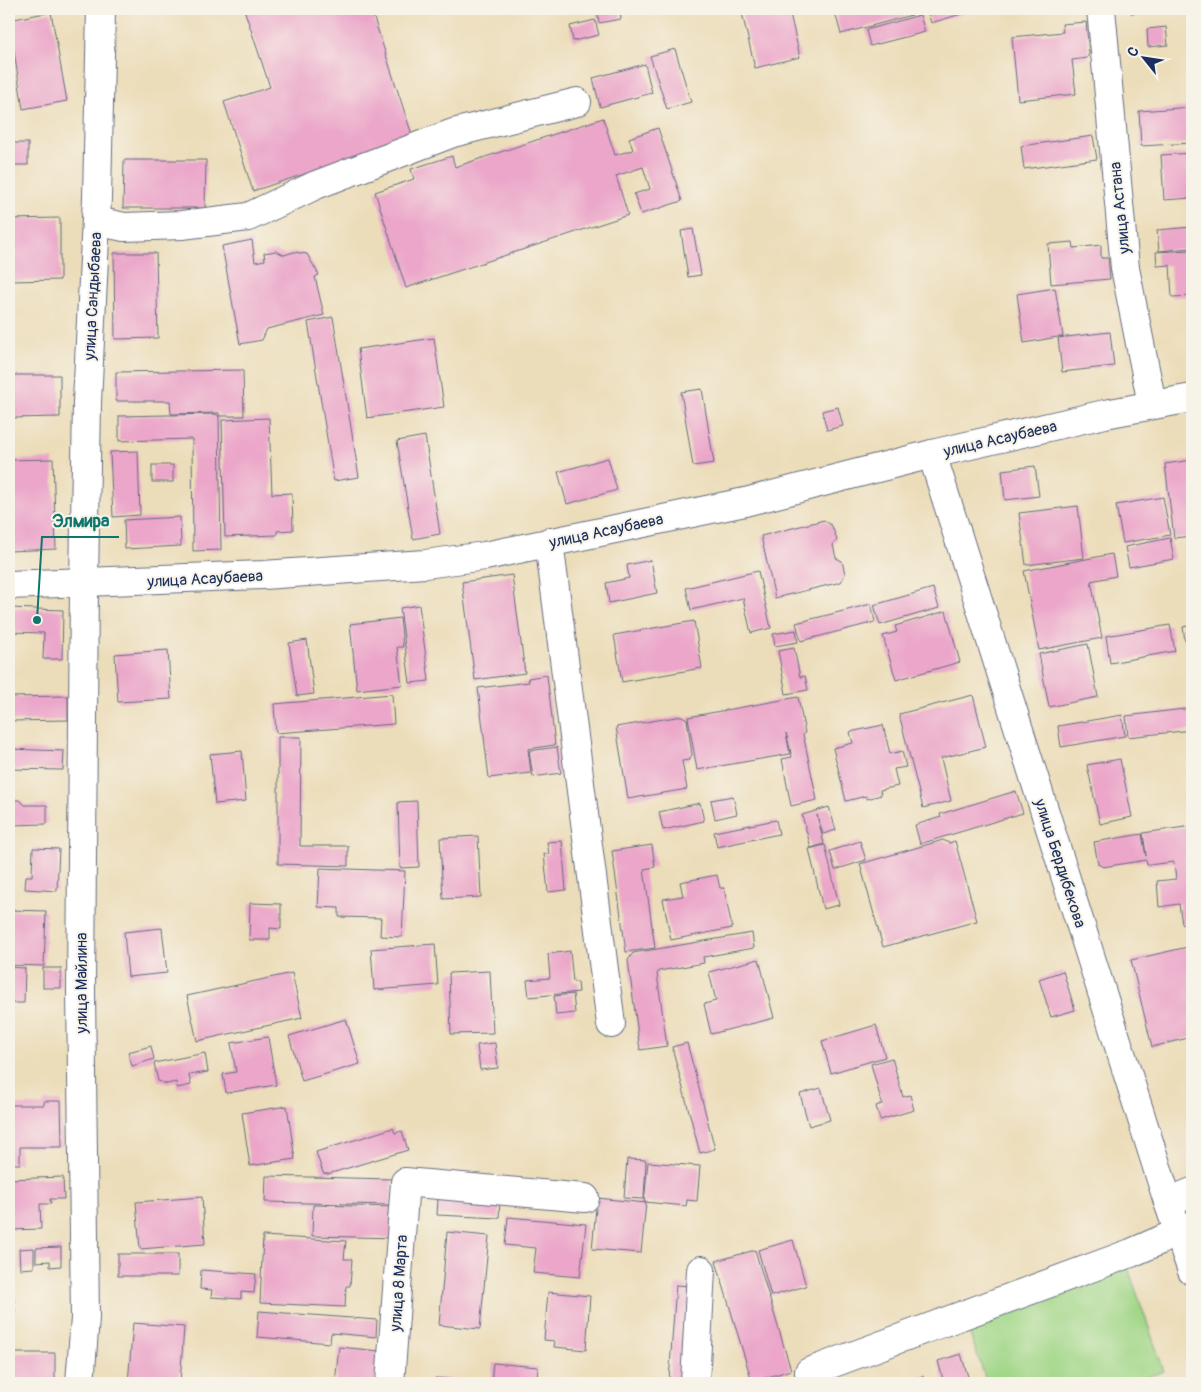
<svg xmlns="http://www.w3.org/2000/svg" width="1201" height="1392" font-family="Pangolin,sans-serif">
<style>
.green{fill:#a1d788;stroke:#5e8373}
.building{fill:#eba6c9}
.lines{fill:none;stroke-linecap:round;stroke-linejoin:round}
.minor-casing{stroke:#646c7e;stroke-width:30}
.minor{stroke:#fff;stroke-width:28}
.labels{text-anchor:middle;stroke-width:4;stroke-linejoin:round;paint-order:stroke}
.street-label{font-size:16px;fill:#1b2f5e;stroke:#f7f3e8}
.leader{fill:none;stroke:#0f766e;stroke-width:2}
.callout-dot{fill:#0f766e;stroke:#f7f3e8;stroke-width:2}
.callout-label{font-size:18px;text-anchor:middle;font-weight:bold;fill:#0f766e;stroke:#f7f3e8;stroke-width:4;stroke-linejoin:round;paint-order:stroke}
</style>
<rect width="100%" height="100%" fill="#f7f3e8"/>
<filter id="ink" filterUnits="userSpaceOnUse"><feTurbulence type="fractalNoise" baseFrequency=".02" numOctaves="2"/><feDisplacementMap in="SourceGraphic" scale="10" xChannelSelector="R" yChannelSelector="G"/><feConvolveMatrix kernelMatrix="1 2 1 2 8 2 1 2 1" color-interpolation-filters="sRGB"/></filter>
<filter id="wash" filterUnits="userSpaceOnUse"><feTurbulence type="fractalNoise" baseFrequency=".0096" numOctaves="4" result="noise"/><feDisplacementMap in="SourceGraphic" scale="20" xChannelSelector="R" yChannelSelector="G"/><feGaussianBlur stdDeviation="1.12" result="paint"/><feColorMatrix in="noise" values="0 0 0 0 0 0 0 0 0 0 0 0 0 0 0 0 0 1.4 0 .05"/><feComposite in="paint" operator="in"/></filter>
<g filter="url(#wash)">
<rect width="100%" height="100%" fill="#ecddba"/>
<polygon class="green" points="1128,1268 1164,1371 1130,1383 987,1383 967,1326"/>
<g id="blocks">
<g class="building">
<polygon points="244,9 371,9 413,138 253,191 224,102 270,87"/>
<polygon points="620,9 621,19 599,23 597,11"/>
<polygon points="741,9 789,9 800,57 755,68"/>
<polygon points="834,9 922,9 923,12 841,34"/>
<polygon points="927,9 978,9 931,23"/>
<polygon points="1131,9 1188,9 1188,10 1131,13"/>
<polygon points="51,12 67,101 23,109 9,20"/>
<polygon points="920,15 925,32 870,46 866,30"/>
<polygon points="595,20 599,35 573,41 570,26"/>
<polygon points="1086,22 1089,54 1087,58 1072,60 1076,94 1018,100 1012,37 1063,32 1062,24"/>
<polygon points="1166,27 1168,45 1148,47 1147,29"/>
<polygon points="675,49 691,102 667,109 650,56"/>
<polygon points="645,64 652,93 600,107 593,78"/>
<polygon points="1192,107 1192,143 1141,146 1139,111"/>
<polygon points="603,118 615,155 633,150 629,138 658,128 682,201 641,214 634,194 650,189 643,167 616,176 628,215 406,288 375,192 414,179 411,169 452,156 455,167"/>
<polygon points="1093,136 1097,159 1024,169 1021,146"/>
<rect x="9" y="143" width="19" height="22"/>
<polygon points="1192,153 1192,198 1164,200 1161,155"/>
<polygon points="124,160 206,160 205,208 123,208"/>
<polygon points="60,218 60,280 9,281 9,219"/>
<polygon points="1192,227 1192,248 1159,251 1157,230"/>
<polygon points="693,229 701,275 688,277 681,231"/>
<polygon points="252,240 255,262 265,260 264,253 276,251 284,255 294,252 307,254 319,275 315,277 324,315 267,329 262,340 240,344 222,246"/>
<polygon points="1073,242 1074,248 1101,245 1101,258 1108,258 1110,279 1051,284 1048,244"/>
<polygon points="1192,250 1192,296 1172,297 1170,265 1157,266 1156,252"/>
<polygon points="114,253 156,253 158,338 115,339"/>
<polygon points="1055,288 1063,336 1024,343 1017,294"/>
<polygon points="333,317 359,477 334,481 308,322"/>
<polygon points="1110,332 1114,366 1062,372 1058,338"/>
<polygon points="434,338 444,407 367,418 358,349"/>
<polygon points="243,370 244,416 219,416 219,413 171,414 170,401 116,401 116,372"/>
<polygon points="10,375 60,375 60,417 10,418"/>
<polygon points="702,389 714,463 693,466 681,392"/>
<polygon points="838,407 843,426 827,430 822,411"/>
<polygon points="216,414 219,417 221,550 193,551 192,439 119,441 119,416"/>
<polygon points="269,418 272,494 292,493 293,530 277,531 277,535 225,537 222,420"/>
<polygon points="425,436 440,534 413,539 397,441"/>
<polygon points="138,451 140,515 113,517 110,452"/>
<polygon points="608,458 617,490 567,504 558,472"/>
<polygon points="53,459 56,549 9,551 9,460"/>
<polygon points="1192,460 1192,536 1174,538 1165,464"/>
<rect x="152" y="465" width="21" height="17"/>
<polygon points="1035,466 1039,496 1005,500 1002,470"/>
<polygon points="1163,497 1170,535 1123,543 1116,505"/>
<polygon points="1078,506 1084,558 1026,565 1019,513"/>
<polygon points="180,517 181,546 125,549 124,520"/>
<polygon points="824,520 832,526 837,540 833,545 836,558 842,561 845,574 841,582 775,598 761,536"/>
<polygon points="1170,538 1174,559 1129,567 1125,547"/>
<polygon points="1112,554 1116,576 1091,581 1102,638 1039,650 1024,571"/>
<polygon points="651,560 657,593 609,603 606,583 629,578 627,565"/>
<polygon points="758,571 771,628 751,633 743,598 691,610 686,588"/>
<polygon points="512,575 525,673 475,680 462,582"/>
<polygon points="933,588 939,608 880,625 874,605"/>
<polygon points="871,604 875,622 801,641 796,623"/>
<polygon points="419,605 429,681 410,683 400,608"/>
<polygon points="9,608 63,610 62,659 43,659 44,633 9,632"/>
<polygon points="946,611 960,662 896,680 883,636 897,632 895,626"/>
<polygon points="400,618 403,647 397,647 402,685 357,690 350,624"/>
<polygon points="694,621 702,668 622,682 614,635"/>
<polygon points="1170,625 1175,651 1110,663 1106,636"/>
<polygon points="1192,625 1192,640 1185,641 1183,627"/>
<polygon points="796,630 798,642 775,646 773,634"/>
<polygon points="307,640 314,694 297,696 289,643"/>
<polygon points="1088,644 1098,697 1049,707 1039,654"/>
<polygon points="794,648 800,677 805,676 808,690 786,694 778,651"/>
<polygon points="168,650 171,699 118,702 115,654"/>
<polygon points="547,675 555,745 528,749 531,773 489,778 478,688 529,682 528,678"/>
<polygon points="392,694 394,724 276,733 274,704"/>
<polygon points="973,695 986,747 941,758 951,801 923,808 899,714"/>
<polygon points="68,696 68,720 9,721 9,697"/>
<polygon points="798,697 805,733 803,734 817,800 791,806 782,759 792,757 786,733 790,754 697,770 688,717"/>
<polygon points="1192,708 1192,730 1128,737 1126,716"/>
<polygon points="1122,715 1125,736 1061,747 1058,726"/>
<polygon points="682,716 687,719 692,755 689,760 682,761 687,789 628,799 616,727"/>
<polygon points="883,725 890,754 902,751 906,767 894,769 898,786 880,790 881,795 867,799 866,796 846,801 833,748 853,743 850,732"/>
<polygon points="278,737 301,737 300,846 348,846 348,866 278,864"/>
<polygon points="557,747 561,773 533,777 529,751"/>
<polygon points="9,749 64,751 63,770 9,769"/>
<polygon points="242,751 246,801 215,804 210,754"/>
<polygon points="1120,759 1132,817 1100,824 1087,765"/>
<polygon points="1016,791 1023,813 920,844 915,825 941,817 940,814"/>
<polygon points="733,796 737,814 715,819 711,800"/>
<polygon points="9,800 19,800 25,805 47,805 47,824 9,825"/>
<polygon points="417,801 419,867 400,868 398,802"/>
<polygon points="700,803 704,821 663,830 659,812"/>
<polygon points="829,807 836,830 823,834 817,815 824,844 811,848 802,815"/>
<polygon points="776,820 779,834 717,847 714,832"/>
<polygon points="1192,826 1192,928 1182,924 1179,904 1159,907 1157,881 1176,879 1174,862 1147,865 1146,860 1103,867 1098,864 1094,842 1142,834 1146,856 1143,833"/>
<polygon points="478,836 481,897 443,899 440,838"/>
<polygon points="943,840 949,843 955,841 977,921 883,947 860,864"/>
<polygon points="562,841 566,890 548,892 544,854 549,854 547,842"/>
<polygon points="860,841 866,860 835,870 830,851"/>
<polygon points="652,845 655,867 644,869 655,948 626,952 612,851"/>
<polygon points="825,845 839,905 823,909 809,849"/>
<polygon points="33,848 59,849 57,891 25,889 26,876 32,876"/>
<polygon points="320,868 405,871 402,937 380,936 381,918 339,917 339,908 318,907"/>
<polygon points="717,875 720,888 724,888 732,928 671,940 663,899 683,896 680,882"/>
<polygon points="250,903 281,904 281,929 270,928 270,940 249,940"/>
<polygon points="9,910 46,911 44,966 9,965"/>
<polygon points="162,928 167,973 128,977 124,932"/>
<polygon points="752,933 754,948 703,957 704,963 659,971 657,974 667,1046 640,1050 628,960 633,953"/>
<polygon points="435,944 438,985 374,990 371,949"/>
<polygon points="1192,946 1192,1037 1152,1047 1131,960"/>
<polygon points="570,951 573,982 578,982 579,992 529,997 527,980 550,978 548,954"/>
<polygon points="759,959 774,1018 711,1034 704,1004 716,1001 709,972"/>
<polygon points="9,967 25,968 24,1003 9,1003"/>
<rect x="43" y="968" width="18" height="20"/>
<polygon points="490,971 493,1033 451,1034 449,973"/>
<polygon points="1063,971 1075,1010 1051,1017 1039,979"/>
<polygon points="292,973 302,1018 197,1041 187,996"/>
<polygon points="573,994 575,1013 556,1015 554,996"/>
<polygon points="346,1019 360,1064 302,1081 289,1036"/>
<polygon points="876,1025 885,1057 831,1073 822,1041"/>
<polygon points="268,1037 276,1085 226,1093 223,1074 236,1072 231,1043"/>
<polygon points="495,1043 498,1068 480,1070 477,1045"/>
<polygon points="687,1043 715,1149 700,1153 672,1047"/>
<polygon points="151,1046 154,1059 132,1066 128,1052"/>
<polygon points="205,1053 208,1072 189,1075 191,1085 177,1088 176,1082 167,1084 158,1081 154,1063"/>
<polygon points="892,1058 903,1097 910,1095 914,1110 880,1120 876,1106 882,1104 871,1064"/>
<polygon points="821,1088 830,1120 809,1126 800,1094"/>
<polygon points="44,1101 61,1101 62,1147 20,1147 20,1164 9,1164 9,1105 44,1105"/>
<polygon points="287,1106 295,1159 250,1166 242,1113"/>
<polygon points="393,1128 395,1133 402,1131 408,1150 328,1174 323,1173 316,1152"/>
<polygon points="627,1159 646,1160 644,1199 624,1198"/>
<polygon points="648,1162 700,1166 697,1201 687,1200 686,1206 644,1202"/>
<polygon points="266,1176 392,1179 391,1205 265,1202"/>
<polygon points="63,1177 64,1199 50,1199 51,1204 40,1204 41,1229 9,1230 9,1179"/>
<polygon points="202,1197 205,1244 140,1249 136,1202"/>
<polygon points="438,1198 500,1200 499,1218 437,1215"/>
<polygon points="597,1198 646,1203 641,1253 592,1249"/>
<polygon points="313,1205 397,1207 397,1238 312,1236"/>
<polygon points="508,1217 586,1224 580,1277 533,1273 536,1248 505,1245"/>
<polygon points="447,1232 489,1236 480,1329 439,1325"/>
<polygon points="263,1236 346,1241 344,1259 352,1259 350,1286 346,1286 345,1307 260,1303"/>
<polygon points="793,1240 806,1286 771,1296 758,1250"/>
<polygon points="61,1247 61,1266 50,1267 50,1261 36,1262 36,1248"/>
<polygon points="34,1248 34,1268 20,1269 19,1249"/>
<polygon points="755,1250 791,1370 752,1382 716,1261"/>
<rect x="118" y="1254" width="60" height="22"/>
<polygon points="201,1270 256,1274 254,1293 241,1292 241,1299 211,1297 212,1290 200,1289"/>
<polygon points="9,1279 12,1279 15,1312 9,1312"/>
<polygon points="676,1285 691,1286 685,1383 652,1383 652,1379 669,1380"/>
<polygon points="548,1292 590,1296 586,1350 554,1347 555,1341 544,1340"/>
<polygon points="259,1311 377,1320 376,1337 331,1333 330,1343 257,1337"/>
<polygon points="133,1323 184,1327 180,1383 128,1383"/>
<polygon points="339,1347 380,1351 376,1383 335,1383"/>
<rect x="9" y="1353" width="46" height="30"/>
<polygon points="961,1354 970,1383 944,1383 938,1361"/>
<polygon points="493,1363 538,1367 537,1383 491,1383"/>
<polygon points="923,1376 924,1383 900,1383"/>
<polygon points="435,1378 479,1382 479,1383 434,1383"/>
</g>
</g>
</g>
<g filter="url(#ink)">
<use href="#blocks" fill-opacity="0" stroke="#646c7e" stroke-width="1"/>
<g class="lines">
<g class="minor-casing">
<g id="minor">
<polyline points="1101,9 1125,268 1152,404"/>
<polyline points="96,221 124,227 182,225 248,217 316,185 453,133 577,102"/>
<polyline points="932,454 1168,1202 1192,1271"/>
<polyline points="549,542 611,1024"/>
<polyline points="9,585 263,575 425,564 485,556 745,502 932,454 1105,414 1192,398"/>
<polyline points="1168,1202 1192,1192"/>
<polyline points="809,1372 1131,1253 1179,1232"/>
<polyline points="80,1383 85,1318 81,992 84,584 87,402 97,198 101,9"/>
<polyline points="390,1383 405,1182 585,1198"/>
<polyline points="695,1383 701,1270"/>
</g>
</g>
<use href="#minor" class="minor"/>
</g>
</g>
<g class="labels">
<g class="street-label">
<text transform="translate(1119 208) rotate(-96)" y="6">улица Астана</text>
<text transform="translate(92 296) rotate(-87)" y="6">улица Сандыбаева</text>
<text transform="translate(1000 438) rotate(-13)" y="6">улица Асаубаева</text>
<text transform="translate(606 530) rotate(-12)" y="6">улица Асаубаева</text>
<text transform="translate(205 578) rotate(-3)" y="6">улица Асаубаева</text>
<text transform="translate(1061 863) rotate(72)" y="6">улица Бердибекова</text>
<text transform="translate(81 983) rotate(-90)" y="6">улица Майлина</text>
<text transform="translate(398 1283) rotate(-86)" y="6">улица 8 Марта</text>
</g>
</g>
<path class="leader" d="M37 620L42 537H119"/>
<circle class="callout-dot" cx="37" cy="620" r="5"/>
<g class="callout-label">
<text x="81" y="527">Элмира</text>
</g>
<rect width="1201" height="1392" fill="none" stroke="#f7f3e8" stroke-width="30"/>
<g transform="translate(1144 58) rotate(300)" stroke="#f7f3e8" stroke-width="4" paint-order="stroke">
<path d="M0-4L9 19L0 12L-9 19Z" fill="#1b2f5e"/>
<text y="-8" font-size="14" font-weight="bold" text-anchor="middle" fill="#1b2f5e">С</text>
</g>
</svg>
